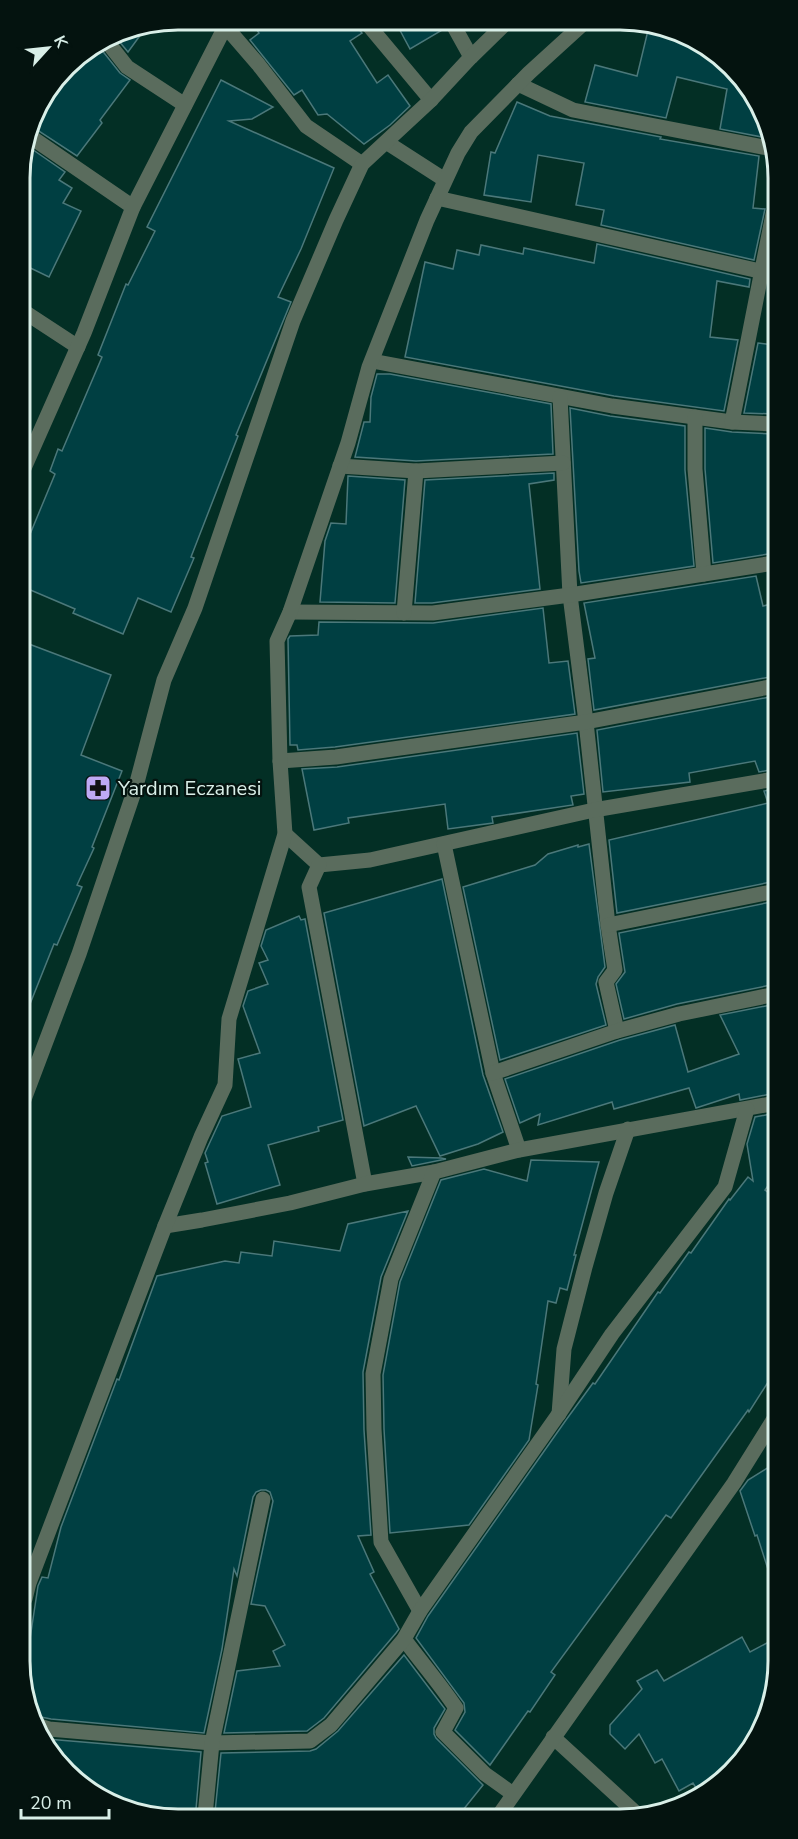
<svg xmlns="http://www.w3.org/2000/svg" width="798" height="1839" font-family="'Nunito Sans',sans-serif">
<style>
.building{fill:#003f42;stroke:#4b787a;stroke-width:1.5}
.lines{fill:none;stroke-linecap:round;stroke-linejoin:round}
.minor{stroke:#5a6c5d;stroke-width:15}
.labels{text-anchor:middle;stroke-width:4.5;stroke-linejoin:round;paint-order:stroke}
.poi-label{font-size:20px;fill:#d9efe8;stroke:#04130f;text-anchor:start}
.rim{fill:none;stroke:#d9efe8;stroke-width:3}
</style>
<rect width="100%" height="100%" fill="#032f25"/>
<g class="building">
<polygon points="250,20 356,21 357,27 362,33 350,41 377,83 388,75 410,106 390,125 364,144 327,114 318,115 302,90 294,95 250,40 259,33"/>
<polygon points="395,21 441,21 444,29 410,49"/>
<polygon points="650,22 725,59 764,122 762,137 720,129 727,89 677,77 666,118 585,102 595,65 637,76"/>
<polygon points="147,26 128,52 113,34 117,31"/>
<polygon points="97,44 120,73 130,80 100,120 102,123 77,156 31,126 36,108 73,59"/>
<polygon points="221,80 273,107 252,119 229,121 334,168 301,249 278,297 291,302 236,435 238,436 191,557 194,558 171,612 138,598 123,634 73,613 75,609 21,586 21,556 55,474 50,471 58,449 62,451 102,357 98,355 126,284 128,285 155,231 147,227"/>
<polygon points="517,102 550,116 661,137 660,139 759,156 753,208 765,209 754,260 601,225 604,210 576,205 584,163 538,155 531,202 484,195 491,152 495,153"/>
<polygon points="26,145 65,172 59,180 72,188 63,203 81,211 49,277 20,263 20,167"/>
<polygon points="597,244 750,279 749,287 717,281 710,337 738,340 724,411 614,396 405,357 425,262 453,269 457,250 479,255 481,245 523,254 524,248 594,263"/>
<polygon points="758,343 774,345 774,414 744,413"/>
<polygon points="377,374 390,374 551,404 553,454 416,461 355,457 364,422 370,422 371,397"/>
<polygon points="570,408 610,416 685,426 685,470 694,566 581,583 579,571"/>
<polygon points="705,428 732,432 774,434 774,553 713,563 705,469"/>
<polygon points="554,473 554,480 529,484 540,589 432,603 415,603 425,480"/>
<polygon points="348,476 405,480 395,603 320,602 325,541 331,523 346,524"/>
<polygon points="756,576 763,606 775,603 775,676 594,710 588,659 595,658 584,603"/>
<polygon points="543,608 549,663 568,661 575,714 335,747 298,750 297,745 290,745 288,639 290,636 318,635 319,622 433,623"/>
<polygon points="21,641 111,675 81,755 122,771 92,847 94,848 77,885 82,887 57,945 54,944 24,1019"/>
<polygon points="775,696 775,769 759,772 755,761 689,773 690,782 603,792 597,730"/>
<polygon points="577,733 584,794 571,796 573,805 492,817 493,823 448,829 445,804 348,818 349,823 314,830 302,769 337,767"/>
<polygon points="775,789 776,881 617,913 609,840 768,803 764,791"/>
<polygon points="589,844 605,967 598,977 596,984 606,1025 500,1060 463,887 535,865 548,854 578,845 578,847"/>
<polygon points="442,879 483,1075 503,1132 478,1144 440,1156 416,1106 364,1126 324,913"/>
<polygon points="776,901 776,984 677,1004 624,1019 616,984 625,972 619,933"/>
<polygon points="299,916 301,920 305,919 343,1120 318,1127 319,1131 268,1145 280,1185 217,1204 205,1163 208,1162 205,1153 222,1116 251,1107 238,1059 260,1053 243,1006 248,991 268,984 259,963 268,960 261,946 266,930"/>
<polygon points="776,1004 776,1093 740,1100 739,1094 696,1108 689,1088 614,1109 612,1102 538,1125 540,1114 520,1123 505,1079 620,1040 675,1025 688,1072 739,1054 720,1015"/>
<polygon points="776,1113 776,1174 765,1190 777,1199 777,1368 749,1412 748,1410 671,1518 666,1515 551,1672 555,1675 530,1712 528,1711 490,1765 455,1730 465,1712 464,1703 416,1638 428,1616 566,1420 593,1383 595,1384 658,1292 660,1293 689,1252 691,1253 729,1199 730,1200 748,1177 753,1181 747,1144 755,1117"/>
<polygon points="408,1157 441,1158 446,1159 412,1166"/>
<polygon points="531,1160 599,1162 574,1255 576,1255 567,1290 560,1288 556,1303 548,1301 536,1384 538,1385 529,1440 469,1525 390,1533 384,1429 383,1375 400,1282 441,1180 484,1169 527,1181"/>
<polygon points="408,1211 381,1277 363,1372 364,1430 371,1535 358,1536 374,1572 370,1574 399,1629 396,1633 324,1718 307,1731 224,1733 237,1671 280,1666 273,1651 285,1645 265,1606 251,1604 273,1501 270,1492 266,1490 261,1490 256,1492 253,1497 237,1576 234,1569 222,1649 204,1733 51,1719 41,1717 34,1718 25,1703 25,1652 28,1652 38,1586 42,1577 48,1578 61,1527 117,1379 119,1380 157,1276 225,1261 239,1263 241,1252 272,1256 274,1241 340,1251 348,1224"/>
<polygon points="777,1462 778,1584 773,1585 757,1535 755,1536 740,1491 748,1480"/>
<polygon points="742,1637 750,1652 778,1637 778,1672 746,1758 721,1781 699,1793 693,1783 679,1791 662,1759 655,1763 639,1734 625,1749 610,1734 610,1725 642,1689 637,1681 657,1670 664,1681"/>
<polygon points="404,1655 445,1709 434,1728 434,1734 436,1738 483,1785 459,1815 253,1816 215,1812 221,1753 310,1751 316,1749 338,1731"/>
<polygon points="47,1739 201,1752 196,1809 193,1809 192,1816 147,1817 73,1780"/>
</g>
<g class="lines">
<g class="minor">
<polyline points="220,20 258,64 306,126 362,164"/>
<polyline points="365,21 431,100"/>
<polyline points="451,21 471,57"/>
<polyline points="105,39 127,67 185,105"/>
<polyline points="518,84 573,110 773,149"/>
<polyline points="28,135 133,207"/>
<polyline points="386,142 445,180"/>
<polyline points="437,198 773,274"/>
<polyline points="20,309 78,347"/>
<polyline points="372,361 612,406 732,422 774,424"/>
<polyline points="560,397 570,595 586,722 608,925 615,970 606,982 617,1031"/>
<polyline points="695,417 695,469 704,574"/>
<polyline points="732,422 773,214"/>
<polyline points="340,466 416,471 563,463"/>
<polyline points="21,475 84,333 133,207 225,27"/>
<polyline points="290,612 433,613 570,595 774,563"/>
<polyline points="404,613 416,471"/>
<polyline points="280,761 336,757 586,722 775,686"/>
<polyline points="285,834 319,865 370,860 594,810 775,779"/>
<polyline points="444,844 493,1073 519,1150"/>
<polyline points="319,865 309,887 365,1184"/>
<polyline points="608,925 776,891"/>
<polyline points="493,1073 617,1031 679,1014 776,994"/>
<polyline points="23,1102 79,954 136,786 164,680 195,608 293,321 336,220 362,164 431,100 471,57 507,22"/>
<polyline points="165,1226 202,1220 290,1203 365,1184 434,1172 519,1150 776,1103"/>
<polyline points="559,1414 564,1349 585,1267 606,1193 628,1129"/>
<polyline points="25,1599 29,1583 165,1226 201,1137 225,1085 229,1019 285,834 280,761 277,641 290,612 348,443 369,367 427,220 458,153 471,132 529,73 585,22"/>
<polyline points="420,1611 381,1542 374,1429 373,1374 391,1279 434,1172"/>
<path d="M 404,1639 C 421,1662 440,1684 456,1708 L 443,1732 L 485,1774 L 513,1794"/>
<polyline points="39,1726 49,1729 212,1743 310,1741 331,1725 404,1639 420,1611 558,1415 612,1334 725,1187 747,1109"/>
<polyline points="553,1737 637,1814"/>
<polyline points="499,1815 734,1483 777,1414"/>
<polyline points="205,1816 212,1743 263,1499"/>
</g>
</g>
<defs>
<g id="pharmacy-square" transform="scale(1.35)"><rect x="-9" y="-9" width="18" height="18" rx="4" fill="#bfa9f4" stroke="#04130f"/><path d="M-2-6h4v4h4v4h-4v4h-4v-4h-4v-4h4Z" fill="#111"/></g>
</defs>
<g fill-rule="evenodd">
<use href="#pharmacy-square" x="98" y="788"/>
</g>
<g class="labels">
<g class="poi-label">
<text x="118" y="795">Yardım Eczanesi</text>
</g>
</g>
<path d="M0 0H798V1839H0ZM178 30H620A148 148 0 0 1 768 178V1661A148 148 0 0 1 620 1809H178A148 148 0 0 1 30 1661V178A148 148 0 0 1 178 30Z" fill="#04130f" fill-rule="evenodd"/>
<path class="rim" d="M178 30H620A148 148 0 0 1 768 178V1661A148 148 0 0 1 620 1809H178A148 148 0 0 1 30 1661V178A148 148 0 0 1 178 30Z"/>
<g transform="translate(48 48) rotate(63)" stroke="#04130f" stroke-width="4.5" paint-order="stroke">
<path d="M0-4.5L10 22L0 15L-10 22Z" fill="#d9efe8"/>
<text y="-9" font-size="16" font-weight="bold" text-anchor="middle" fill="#d9efe8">K</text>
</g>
<path d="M21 1809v9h88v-9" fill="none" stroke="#d9efe8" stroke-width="3"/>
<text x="30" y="1809" font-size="18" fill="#d9efe8" stroke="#04130f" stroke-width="4.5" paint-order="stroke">20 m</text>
</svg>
